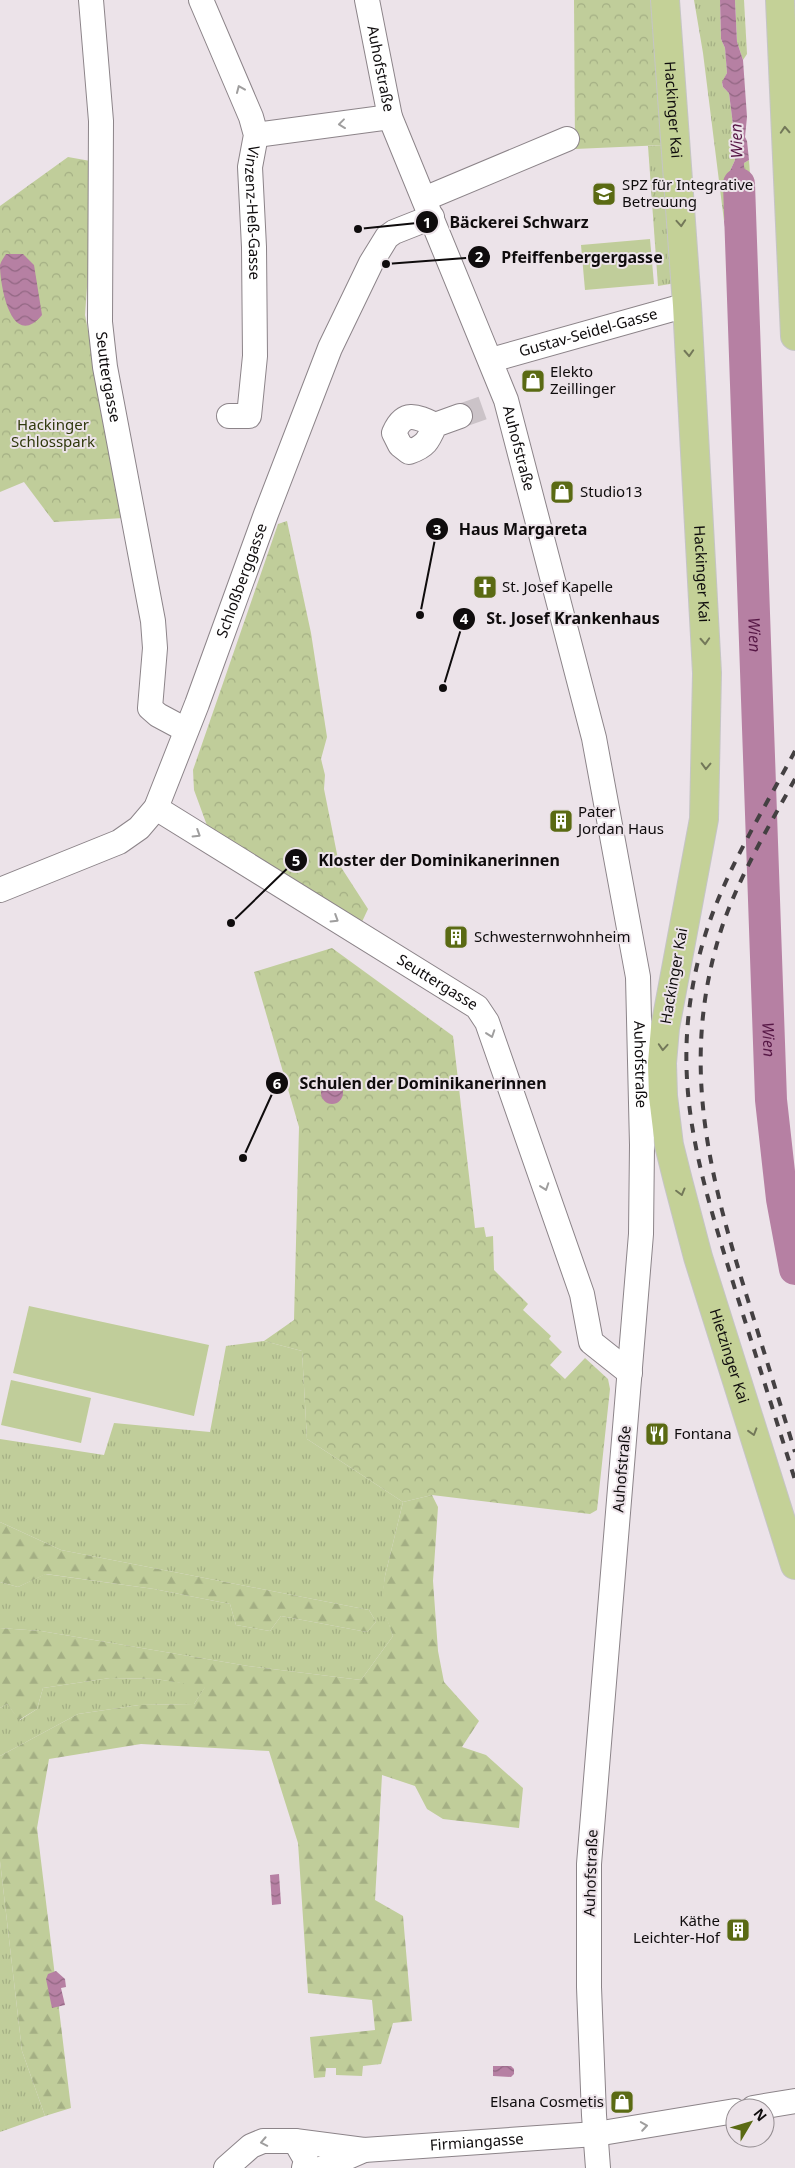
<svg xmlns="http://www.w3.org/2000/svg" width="795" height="2168" font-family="'Noto Sans',sans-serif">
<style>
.grass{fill:url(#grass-tufts)}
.forest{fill:url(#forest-firs)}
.park{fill:url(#park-crowns)}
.pitch{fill:#c0cd9a}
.water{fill:url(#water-waves)}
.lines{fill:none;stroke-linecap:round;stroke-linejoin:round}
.river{stroke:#b680a3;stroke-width:32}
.minor-tunnel{stroke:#cbc3c8;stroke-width:24;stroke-dasharray:24 12;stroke-linecap:butt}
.minor-casing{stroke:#8c8489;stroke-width:26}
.major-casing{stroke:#c5c5c5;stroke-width:30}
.minor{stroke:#fff;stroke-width:24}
.major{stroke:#c4d197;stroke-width:28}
.rail{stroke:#444042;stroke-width:4;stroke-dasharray:9 9;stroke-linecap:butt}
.oneway{stroke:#9f9e9e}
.oneway2{stroke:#737859}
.labels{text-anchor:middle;stroke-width:4;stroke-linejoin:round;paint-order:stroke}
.street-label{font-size:15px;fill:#0f0c0d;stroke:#ece3e9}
.poi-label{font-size:15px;fill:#0f0c0d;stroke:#ece3e9;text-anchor:start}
.park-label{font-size:15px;fill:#30390c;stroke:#ece3e9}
.water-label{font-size:16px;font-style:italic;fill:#571746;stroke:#ece3e9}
.leader{fill:none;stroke:#0f0c0d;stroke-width:2}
.callout-dot{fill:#0f0c0d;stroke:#ece3e9;stroke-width:2}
.mark-label{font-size:15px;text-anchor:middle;font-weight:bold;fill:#fff}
.callout-label{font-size:16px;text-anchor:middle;font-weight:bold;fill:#0f0c0d;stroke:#ece3e9;stroke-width:4;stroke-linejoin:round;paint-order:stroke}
</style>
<defs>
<pattern id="grass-tufts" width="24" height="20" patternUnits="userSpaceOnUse" patternTransform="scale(1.25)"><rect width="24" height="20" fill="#c0cd9a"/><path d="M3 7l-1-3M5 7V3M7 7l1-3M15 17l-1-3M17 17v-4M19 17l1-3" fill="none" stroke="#a4af84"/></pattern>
<pattern id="forest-firs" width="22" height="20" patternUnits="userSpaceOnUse" patternTransform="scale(1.25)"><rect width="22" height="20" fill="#c0cd9a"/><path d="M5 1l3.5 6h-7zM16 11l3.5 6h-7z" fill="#a4af84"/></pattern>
<pattern id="park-crowns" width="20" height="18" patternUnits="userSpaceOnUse" patternTransform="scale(1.25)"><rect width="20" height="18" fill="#c0cd9a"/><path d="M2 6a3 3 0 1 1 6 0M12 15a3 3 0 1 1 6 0" fill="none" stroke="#a4af84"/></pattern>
<pattern id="water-waves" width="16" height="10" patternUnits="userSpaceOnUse" patternTransform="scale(1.25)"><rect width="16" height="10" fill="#b680a3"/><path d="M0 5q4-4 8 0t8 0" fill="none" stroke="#926783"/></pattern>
</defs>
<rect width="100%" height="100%" fill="#ece3e9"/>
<g class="grass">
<polygon points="694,0 720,0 721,39 725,48 727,73 722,83 723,87 729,93 735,141 735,160 730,171 731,213 724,221 703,53"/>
<polygon points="735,0 744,0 747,54 743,60 737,42"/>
<polygon points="664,145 676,283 658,286 648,146"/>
<polygon points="749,160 753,218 751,220 745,212 744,163"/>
<polygon points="264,1341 302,1351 307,1439 403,1502 385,1576 382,1603 393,1636 361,1680 248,1666 41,1631 0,1628 0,1582 18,1587 45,1574 154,1589 230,1604 236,1625 270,1631 281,1616 367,1632 376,1622 369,1610 61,1550 0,1522 0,1439 104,1455 114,1423 210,1432 226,1346"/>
<polygon points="110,1678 155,1679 206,1686 194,1704 139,1705 78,1714 0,1756 0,1708 7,1704 20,1720 37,1709 43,1688"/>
<polygon points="0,1861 22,2051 45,2116 0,2132"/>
</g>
<g class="forest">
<polygon points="432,1495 438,1507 433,1581 438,1651 444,1682 479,1721 462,1747 486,1755 523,1788 519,1828 443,1819 427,1809 415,1786 382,1775 375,1900 403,1916 412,2021 393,2023 381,2064 363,2066 362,2076 336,2075 336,2068 326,2068 325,2077 314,2078 310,2037 375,2030 372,2000 308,1993 298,1843 269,1751 141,1744 49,1759 37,1828 71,2108 45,2116 22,2051 0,1861 0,1756 78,1714 139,1705 194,1704 205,1687 156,1679 110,1678 43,1688 37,1709 19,1720 7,1704 0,1708 0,1628 41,1631 248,1666 361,1680 393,1636 381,1603 385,1576 403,1502"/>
<polygon points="0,1522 61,1550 369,1610 376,1622 367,1632 281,1616 270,1631 236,1625 230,1604 154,1589 46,1574 18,1587 0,1582"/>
</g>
<g class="park">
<polygon points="574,0 651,0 664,145 575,149"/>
<polygon points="68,157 96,162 85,315 124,518 54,522 24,482 0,492 0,206"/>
<polygon points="287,521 311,633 327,737 321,759 325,775 324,789 339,864 368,909 360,926 209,831 194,790 193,770 278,524"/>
<polygon points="332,948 453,1036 475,1228 484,1227 486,1237 493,1236 494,1270 528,1304 523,1310 551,1336 549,1339 562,1352 550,1365 565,1379 585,1358 608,1379 610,1389 597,1510 590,1514 432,1495 403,1502 307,1439 302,1351 264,1341 294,1320 299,1127 254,972"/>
</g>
<g class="pitch">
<polygon points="650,239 654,284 585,290 581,245"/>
<polygon points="29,1306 209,1345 194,1416 13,1373"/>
<polygon points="11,1380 91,1398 81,1443 1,1425"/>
</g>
<g class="water">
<path d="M 720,0 L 735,0 L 737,42 L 743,60 L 747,117 L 745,137 L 747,141 L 749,160 L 744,163 C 745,178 743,195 745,210 C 746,217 754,219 751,228 L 728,230 L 725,227 L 724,221 L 731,213 L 730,171 L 735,160 L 735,141 L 729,93 L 723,87 L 722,82 L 727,73 L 725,48 L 721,39 Z"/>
<path d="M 6,254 L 23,254 L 34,265 L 42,315 C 12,351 0,287 0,265 C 1,261 4,257 6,254 Z"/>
<circle cx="332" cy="1093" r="11"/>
<polygon points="279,1874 281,1904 272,1905 270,1875"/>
<polygon points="56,1971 65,1979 66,1987 61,1988 65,2005 52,2008 46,1979 48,1974"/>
<polygon points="493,2066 511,2066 514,2069 514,2074 511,2077 493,2076"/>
</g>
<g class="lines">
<path class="river" id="s1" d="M 739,184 L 771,1100 L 782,1199 L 795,1269"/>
<polyline class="minor-tunnel" points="460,416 491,405"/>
<g class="minor-casing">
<g id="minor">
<path id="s2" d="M 91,0 L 101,121 L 100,322 L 105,367 L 153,621 L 155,648 L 150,708 L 158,715 L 186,730"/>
<path id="s3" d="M 201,0 L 251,117 L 256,135 L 250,167 L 254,247 L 255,356 L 249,416 L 229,416"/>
<path id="s4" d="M 367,0 L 390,117 L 506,400 L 594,738 L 638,977 L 642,1145 L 641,1234 L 589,1864 L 589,1987 L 594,2115 L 598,2168"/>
<polyline points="256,135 390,117"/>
<polyline points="424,199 567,139"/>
<path id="s5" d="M 491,360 L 687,305"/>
<path d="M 435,425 C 428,441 426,446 409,452 L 400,445 L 394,433 C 404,410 416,416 435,425 L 460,416"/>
<path id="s6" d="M 156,808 L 477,1007 L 487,1022 L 582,1294 L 591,1342 L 630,1373"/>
<path id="s7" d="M 0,890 L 119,842 L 139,828 L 156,808 L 197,704 L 266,514 L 330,348 L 371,263 L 387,237 L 394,232 L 432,217"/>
<polyline points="753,2108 795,2101"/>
<polyline points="295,2141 306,2160 304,2168"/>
<path id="s8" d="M 226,2168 L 251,2146 L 263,2141 L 295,2141 L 364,2150 L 596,2134 L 735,2111"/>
<polyline points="323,2168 364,2150"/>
</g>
</g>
<g class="major-casing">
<g id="major">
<path id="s9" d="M 665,0 L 687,305 L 707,673 L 704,819 L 665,1028 L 662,1063 L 663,1096 L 669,1145 L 678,1181 L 698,1257 L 795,1565"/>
<polyline points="780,0 795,336"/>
</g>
</g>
<use href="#minor" class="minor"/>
<use href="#major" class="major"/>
<g class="rail">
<path d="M 795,751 C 762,813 723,874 703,942 C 666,1072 697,1165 735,1289 C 755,1353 775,1416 795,1480"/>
<path d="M 795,779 C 769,826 741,873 723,924 C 679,1057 707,1168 747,1297 C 763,1349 779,1400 795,1452"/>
</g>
</g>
<defs><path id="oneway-chevron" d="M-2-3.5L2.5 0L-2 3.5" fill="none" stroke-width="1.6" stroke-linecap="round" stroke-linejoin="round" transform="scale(1.25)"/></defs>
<g class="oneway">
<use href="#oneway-chevron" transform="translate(240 89) rotate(-113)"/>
<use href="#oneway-chevron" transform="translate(342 124) rotate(173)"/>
<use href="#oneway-chevron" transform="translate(197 834) rotate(32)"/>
<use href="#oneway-chevron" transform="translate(335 919) rotate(32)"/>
<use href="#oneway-chevron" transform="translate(491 1034) rotate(71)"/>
<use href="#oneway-chevron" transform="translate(545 1187) rotate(71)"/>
<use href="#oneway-chevron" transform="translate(644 2126) rotate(-9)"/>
<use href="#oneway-chevron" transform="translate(264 2142) rotate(169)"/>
</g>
<g class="oneway2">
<use href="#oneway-chevron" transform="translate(785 130) rotate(-93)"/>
<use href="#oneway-chevron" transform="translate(681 223) rotate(86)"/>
<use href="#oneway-chevron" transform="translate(689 353) rotate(87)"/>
<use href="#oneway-chevron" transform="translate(705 641) rotate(87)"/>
<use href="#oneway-chevron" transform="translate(706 766) rotate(92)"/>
<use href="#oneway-chevron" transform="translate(663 1047) rotate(94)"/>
<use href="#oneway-chevron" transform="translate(681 1192) rotate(75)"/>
<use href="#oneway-chevron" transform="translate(753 1432) rotate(73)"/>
</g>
<defs>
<g id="school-square" transform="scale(1.25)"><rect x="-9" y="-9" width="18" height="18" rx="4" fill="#5a6a13" stroke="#ece3e9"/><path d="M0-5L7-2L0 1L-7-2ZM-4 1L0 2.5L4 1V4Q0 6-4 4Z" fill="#fff"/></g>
<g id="shop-square" transform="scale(1.25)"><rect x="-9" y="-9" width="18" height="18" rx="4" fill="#5a6a13" stroke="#ece3e9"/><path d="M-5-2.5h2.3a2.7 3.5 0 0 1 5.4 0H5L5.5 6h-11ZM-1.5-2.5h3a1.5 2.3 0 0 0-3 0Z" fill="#fff"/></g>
<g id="church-square" transform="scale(1.25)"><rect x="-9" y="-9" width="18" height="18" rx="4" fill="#5a6a13" stroke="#ece3e9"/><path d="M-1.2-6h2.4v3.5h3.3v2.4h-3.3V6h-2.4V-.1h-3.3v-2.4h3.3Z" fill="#fff"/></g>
<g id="building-square" transform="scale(1.25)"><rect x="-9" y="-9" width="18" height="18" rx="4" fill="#5a6a13" stroke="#ece3e9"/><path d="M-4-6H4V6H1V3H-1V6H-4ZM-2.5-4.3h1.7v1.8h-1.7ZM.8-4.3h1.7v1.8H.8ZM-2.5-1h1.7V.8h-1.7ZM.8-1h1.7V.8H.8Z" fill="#fff"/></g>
<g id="restaurant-square" transform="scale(1.25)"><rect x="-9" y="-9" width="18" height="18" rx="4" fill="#5a6a13" stroke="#ece3e9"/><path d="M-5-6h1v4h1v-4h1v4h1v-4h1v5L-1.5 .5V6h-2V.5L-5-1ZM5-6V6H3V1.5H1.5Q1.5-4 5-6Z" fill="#fff"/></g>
</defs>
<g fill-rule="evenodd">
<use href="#school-square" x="604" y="194"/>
<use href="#shop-square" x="533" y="381"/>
<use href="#shop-square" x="562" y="492"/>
<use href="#church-square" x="485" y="587"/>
<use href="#building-square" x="561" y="821"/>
<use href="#building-square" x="456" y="937"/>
<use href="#restaurant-square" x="657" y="1434"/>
<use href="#building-square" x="738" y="1930"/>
<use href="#shop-square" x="622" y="2102"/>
</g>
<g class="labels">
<g class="street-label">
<text dy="5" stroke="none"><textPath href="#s4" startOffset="70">Auhofstraße</textPath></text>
<text dy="5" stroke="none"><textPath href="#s9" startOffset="110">Hackinger Kai</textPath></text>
<text dy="5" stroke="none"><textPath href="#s3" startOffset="224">Vinzenz-Heß-Gasse</textPath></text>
<text dy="5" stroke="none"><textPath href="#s5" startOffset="101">Gustav-Seidel-Gasse</textPath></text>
<text dy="5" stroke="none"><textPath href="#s2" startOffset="378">Seuttergasse</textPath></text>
<text dy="5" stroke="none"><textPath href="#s4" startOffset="475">Auhofstraße</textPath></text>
<text dy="5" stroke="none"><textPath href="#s9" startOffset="575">Hackinger Kai</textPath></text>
<text dy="5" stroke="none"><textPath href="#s7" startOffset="422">Schloßberggasse</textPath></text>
<text transform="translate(674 976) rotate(-80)" y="5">Hackinger Kai</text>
<text dy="5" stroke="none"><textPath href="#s6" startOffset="331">Seuttergasse</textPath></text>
<text dy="5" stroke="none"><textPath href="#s4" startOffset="1105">Auhofstraße</textPath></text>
<text dy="5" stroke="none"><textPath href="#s9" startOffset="1370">Hietzinger Kai</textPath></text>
<text transform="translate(622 1469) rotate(-85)" y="5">Auhofstraße</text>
<text transform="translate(591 1873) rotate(-88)" y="5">Auhofstraße</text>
<text dy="5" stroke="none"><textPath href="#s8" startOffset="261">Firmiangasse</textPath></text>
</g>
<g class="poi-label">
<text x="622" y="190">SPZ für Integrative<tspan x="622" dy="17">Betreuung</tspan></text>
<text x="550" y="377">Elekto<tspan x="550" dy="17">Zeillinger</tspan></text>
<text x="580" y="497">Studio13</text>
<text x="502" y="592">St. Josef Kapelle</text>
<text x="578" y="817">Pater<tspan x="578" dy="17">Jordan Haus</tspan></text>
<text x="474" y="942">Schwesternwohnheim</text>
<text x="674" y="1439">Fontana</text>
<text x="720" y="1926" text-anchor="end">Käthe<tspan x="720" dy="17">Leichter-Hof</tspan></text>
<text x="604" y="2107" text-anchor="end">Elsana Cosmetis</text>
</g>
<g class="park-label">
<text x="53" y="430">Hackinger<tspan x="53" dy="17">Schlosspark</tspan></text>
</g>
<g class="water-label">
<text transform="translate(736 141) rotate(-92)" y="6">Wien</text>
<text dy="6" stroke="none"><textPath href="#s1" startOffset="451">Wien</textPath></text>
<text dy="6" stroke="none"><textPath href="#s1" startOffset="856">Wien</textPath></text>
</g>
</g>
<path class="leader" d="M358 229L427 222M386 264L479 257M420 615L437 529M443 688L464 619M231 923L296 860M243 1158L277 1083"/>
<g class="callout-dot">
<circle cx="358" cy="229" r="5"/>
<circle cx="386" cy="264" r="5"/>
<circle cx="420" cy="615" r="5"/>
<circle cx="443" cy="688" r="5"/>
<circle cx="231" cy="923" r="5"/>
<circle cx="243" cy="1158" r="5"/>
<circle cx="427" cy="222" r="12"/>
<circle cx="479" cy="257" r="12"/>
<circle cx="437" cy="529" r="12"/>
<circle cx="464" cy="619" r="12"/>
<circle cx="296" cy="860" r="12"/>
<circle cx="277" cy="1083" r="12"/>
</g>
<g class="mark-label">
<text x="427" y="228">1</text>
<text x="479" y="262">2</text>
<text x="437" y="535">3</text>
<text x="464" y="624">4</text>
<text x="296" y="866">5</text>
<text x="277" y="1089">6</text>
</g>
<g class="callout-label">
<text x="519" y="228">Bäckerei Schwarz</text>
<text x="582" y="263">Pfeiffenbergergasse</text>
<text x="523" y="535">Haus Margareta</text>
<text x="573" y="624">St. Josef Krankenhaus</text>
<text x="439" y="866">Kloster der Dominikanerinnen</text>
<text x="423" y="1089">Schulen der Dominikanerinnen</text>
</g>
<g transform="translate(750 2123) rotate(52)"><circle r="24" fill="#ece3e9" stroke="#948d91"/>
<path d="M0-4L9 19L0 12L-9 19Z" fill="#5a6a13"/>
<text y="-8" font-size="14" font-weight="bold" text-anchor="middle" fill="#0f0c0d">N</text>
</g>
</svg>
